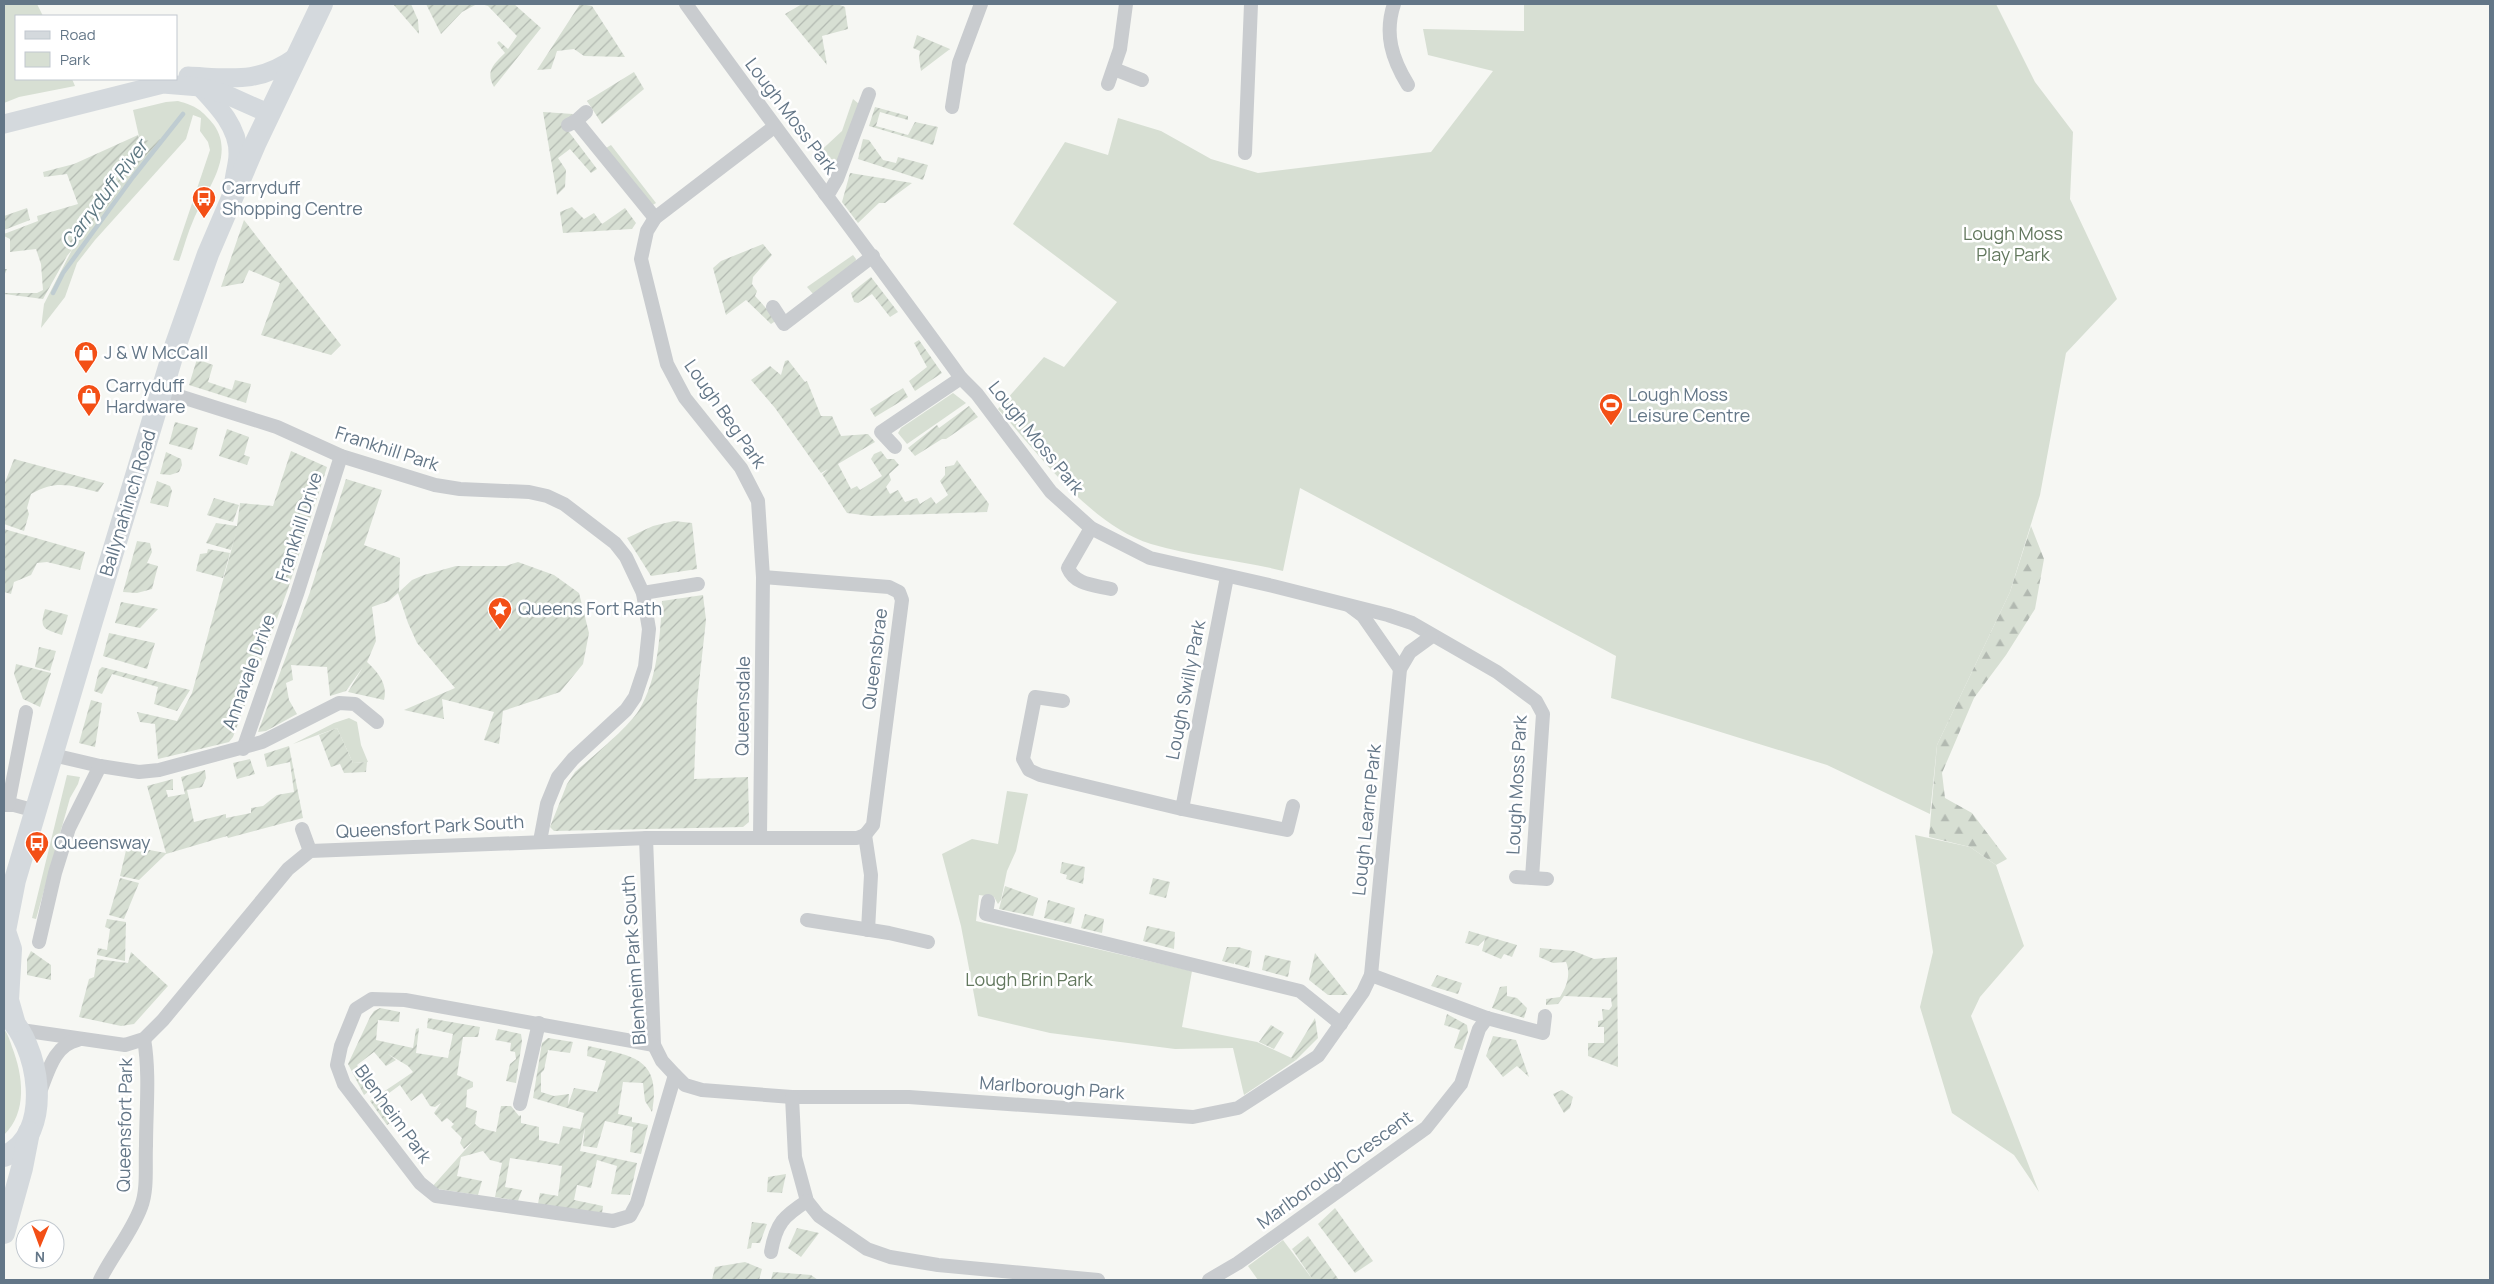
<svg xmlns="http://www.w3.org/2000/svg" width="2494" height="1284" font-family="Manrope,sans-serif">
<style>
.green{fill:#d7dfd3}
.forest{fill:url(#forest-firs)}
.garden{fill:url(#garden-furrows)}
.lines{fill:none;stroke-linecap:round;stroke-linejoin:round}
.stream{stroke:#bfccd1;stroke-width:4.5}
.minor{stroke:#c9cccf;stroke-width:14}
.secondary{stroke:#d4d9dd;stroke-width:19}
.trunk{stroke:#d4d9dd;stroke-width:22}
.labels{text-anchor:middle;stroke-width:5;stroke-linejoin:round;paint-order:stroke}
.street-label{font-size:18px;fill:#637687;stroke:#fff}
.poi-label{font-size:18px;fill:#637687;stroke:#fff;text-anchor:start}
.park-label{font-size:18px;fill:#63785e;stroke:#fff}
.water-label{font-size:19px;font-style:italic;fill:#5e7883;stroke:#fff}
</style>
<defs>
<pattern id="forest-firs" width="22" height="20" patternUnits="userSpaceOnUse" patternTransform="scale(1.25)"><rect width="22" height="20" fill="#d7dfd3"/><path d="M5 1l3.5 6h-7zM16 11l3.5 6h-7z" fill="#b2b9b1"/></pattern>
<pattern id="garden-furrows" width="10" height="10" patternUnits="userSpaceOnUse" patternTransform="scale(1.25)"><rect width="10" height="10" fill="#d7dfd3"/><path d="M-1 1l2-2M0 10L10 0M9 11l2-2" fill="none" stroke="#b2b9b1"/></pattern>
</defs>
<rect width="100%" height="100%" fill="#f6f7f3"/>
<g class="green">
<polygon points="4,4 37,4 43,16 16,16 16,79 72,79 75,86 19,97 4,103"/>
<path d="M 1524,4 L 1996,4 L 2035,82 L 2073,132 L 2070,199 L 2117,299 L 2066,353 L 2040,495 L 2010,592 L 1937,745 L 1930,814 L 1827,765 L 1611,698 L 1616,656 L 1300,488 L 1283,571 C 1240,560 1194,557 1151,544 C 1090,525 1040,455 998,409 L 1044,357 L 1064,367 L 1117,302 L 1013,224 L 1065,142 L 1108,155 L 1118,118 L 1161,131 L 1211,159 L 1258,173 L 1431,152 L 1493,71 L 1428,55 L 1423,29 L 1524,31 Z"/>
<polygon points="853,99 859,104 835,168 827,173 813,158 842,131"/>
<path d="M 178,101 C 196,106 202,110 214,125 C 236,157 205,191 193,221 C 187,234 184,248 179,261 L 173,260 L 210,150 L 208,142 L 200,131 L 201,118 L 193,115 L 186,139 L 95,240 L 77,263 L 65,297 L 41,328 L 44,304 L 75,244 L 157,140 L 140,141 L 133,110 L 166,102 Z"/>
<polygon points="611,145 656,203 651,206 606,148"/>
<polygon points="853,255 856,259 855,264 814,295 807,287"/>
<polygon points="953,393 966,403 907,444 898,433 901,428"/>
<polygon points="349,718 357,722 361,745 368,762 353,763 337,728 293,744 334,723"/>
<polygon points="67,775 80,777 78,784 70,798 36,919 32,918"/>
<polygon points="1007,791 1028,794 1016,851 1007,871 1001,900 998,904 994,897 979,895 976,921 1192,971 1182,1027 1257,1042 1296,1060 1244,1095 1233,1048 1175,1049 1050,1033 978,1016 961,926 942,854 972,839 998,844"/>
<polygon points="1915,835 1970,847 1996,865 2024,946 1980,997 1971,1016 2039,1192 2014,1155 1952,1113 1920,1007 1933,952"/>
<path d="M 4,1029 C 8,1034 10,1041 12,1047 C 23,1075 28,1112 4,1135 Z"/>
<polygon points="1283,1240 1313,1280 1258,1280 1248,1266"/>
</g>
<polygon class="forest" points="2031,526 2044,559 2035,609 2006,655 1974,698 1942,773 1945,798 1972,813 2007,859 1996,865 1970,847 1929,837 1937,745 2010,592"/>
<g class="garden">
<polygon points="393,4 411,4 418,20 419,34"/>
<polygon points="426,4 477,4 462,12 441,34"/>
<path d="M 481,4 L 514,4 L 541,28 L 494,87 C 485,71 494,64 505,53 L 497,43 L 499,41 L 508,49 L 517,36 L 488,6 Z"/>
<polygon points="580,4 592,6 625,57 584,56 574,49 557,51 551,69 537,70"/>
<polygon points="802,4 837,4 845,7 848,29 822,36 827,65 785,14"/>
<polygon points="917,35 950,49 921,71 919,58 920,51 913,48"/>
<polygon points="634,72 644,89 602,124 587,101"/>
<polygon points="875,107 908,116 908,120 880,112 876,126 908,135 915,122 938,127 933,145 869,126"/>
<polygon points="543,112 573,114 563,124 597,169 591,173 570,149 558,158 566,170 565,187 557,195"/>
<polygon points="138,135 140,141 161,139 67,256 43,299 4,294 4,269 7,269 4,276 5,293 37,293 43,290 41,264 36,249 10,252 10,239 4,236 4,234 38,221 37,216 78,204 67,174 44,177 43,172 74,164"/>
<polygon points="863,139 869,140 883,160 896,163 898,157 928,165 923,180 858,159"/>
<polygon points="850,173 912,183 885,203 879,203 858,223 842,202"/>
<polygon points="572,207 584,219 594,213 602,224 625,208 636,223 632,229 563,233 560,212"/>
<polygon points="27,208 30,220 4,230 4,216"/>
<polygon points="244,220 341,345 331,355 261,335 280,283 249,270 243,283 221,287"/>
<polygon points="763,244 772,255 753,277 752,284 757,291 755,296 777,320 771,324 746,300 726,315 713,268 721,261"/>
<polygon points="871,277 898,312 890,317 872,294 858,303 854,302 851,293"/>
<polygon points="919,340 942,373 915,391 909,381 927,367 914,343"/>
<polygon points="197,359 213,365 208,382 232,390 235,380 251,384 246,403 189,385"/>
<polygon points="788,360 805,382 807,381 821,416 832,416 841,436 868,434 875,442 838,464 851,489 857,486 860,490 882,476 871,459 874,454 881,451 887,459 894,459 899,465 889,474 891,480 886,487 890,494 898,490 905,502 917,498 920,504 931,497 936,504 948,495 940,481 945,475 945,467 954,465 957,460 989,504 987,512 871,516 847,513 822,474 828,469 821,473 775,408 751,380 770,366 781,375 785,361"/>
<polygon points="903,388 908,397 875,417 870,409"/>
<polygon points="969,406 978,417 946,439 942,439 915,456 908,448 937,425 939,428"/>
<polygon points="175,422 198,428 192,450 169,444"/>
<polygon points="227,429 249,437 244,455 250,457 247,465 219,456"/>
<polygon points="291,451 327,467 288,589 233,737 229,742 221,744 158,759 155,724 140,722 137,712 177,721 192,693 236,533 231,550 206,543 216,523 237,526 240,503 273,506"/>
<polygon points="166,452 181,459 182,465 179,472 170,475 160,474"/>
<path d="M 14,459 L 104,483 L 98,492 C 71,486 57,479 31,494 L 27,508 L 29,514 L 24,531 L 4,524 L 4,485 Z"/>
<path d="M 346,479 L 382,490 L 364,545 L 400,558 L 399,592 L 412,580 L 424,575 L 456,566 L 506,566 L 518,562 L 554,575 L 579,593 L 589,633 L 583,664 L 560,692 L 503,711 L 499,744 L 484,740 L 494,712 L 442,699 L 444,719 L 404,710 L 455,688 L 417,643 L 408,623 L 398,593 L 389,601 L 372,607 L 376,641 L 367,662 C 378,672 388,684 384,700 L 348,692 L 363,667 L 346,691 L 330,696 L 327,667 L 291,665 L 293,680 L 286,683 L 289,700 L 297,714 L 266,731 L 258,732 L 310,592 Z"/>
<polygon points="157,481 170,486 172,491 168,507 150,503"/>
<polygon points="214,498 239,505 233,522 207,515"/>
<polygon points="674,521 692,523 697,569 651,576 627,538 653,526"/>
<polygon points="4,529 85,552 80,570 47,562 37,563 31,575 14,582 11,594 4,592"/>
<polygon points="137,541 150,543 152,552 147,563 158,566 152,589 137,593 123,592"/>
<polygon points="208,549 230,553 223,578 196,571 200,554 207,553"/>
<path d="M 703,595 L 706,620 L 697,701 L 694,779 L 748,777 L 749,822 L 743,827 L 554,831 L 550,827 L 567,784 L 575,772 C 592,757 628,728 639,710 C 658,679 660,636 662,601 Z"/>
<polygon points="121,602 158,609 140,628 115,623"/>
<path d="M 45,609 L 68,615 L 62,635 C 44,629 39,629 45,609 Z"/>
<polygon points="109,633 155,643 147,669 103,656"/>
<polygon points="39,647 56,651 50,671 35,667"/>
<polygon points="16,664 51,673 40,707 23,699 14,674"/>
<polygon points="102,667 190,690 177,711 154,704 158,687 112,674 102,694 94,691 99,670"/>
<polygon points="91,700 102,703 95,747 79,743"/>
<polygon points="337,728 353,763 367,762 366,772 344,773 340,764 331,767 319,735"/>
<polygon points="289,746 303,818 228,838 227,836 166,854 139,880 120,876 127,846 166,853 147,786 173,779 173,790 166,790 168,797 185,794 181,777 205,770 206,778 202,787 187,790 194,822 226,814 226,818 251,813 251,808 263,806 277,795 294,792 290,762 267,767 264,754"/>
<polygon points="250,759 255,774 237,779 233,763"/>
<polygon points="1062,862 1085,867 1083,884 1066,879 1067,875 1060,873"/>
<polygon points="120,878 139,883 124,919 109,915"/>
<polygon points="1153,878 1170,882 1166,898 1149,894"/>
<polygon points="1005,886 1038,898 1033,916 999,909"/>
<polygon points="1048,900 1075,908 1071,924 1044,918"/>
<polygon points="1085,914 1104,919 1102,933 1081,928"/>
<polygon points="107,919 126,922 125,961 97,955 98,948 107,950 110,929 105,927"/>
<polygon points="1147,926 1175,932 1174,949 1143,941"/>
<polygon points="1469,931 1517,945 1512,957 1504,954 1501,959 1482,951 1485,939 1478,946 1465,943"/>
<polygon points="1227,947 1238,947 1252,951 1249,968 1235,964 1235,961 1234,964 1222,961"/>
<path d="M 1540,948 L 1574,951 L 1594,959 L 1617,957 L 1618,1067 L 1588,1056 L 1588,1043 L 1604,1043 L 1604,1027 L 1598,1027 L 1598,1021 L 1603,1020 L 1602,1009 L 1609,1010 L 1612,1006 L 1611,998 L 1564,996 L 1558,1004 L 1546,1005 L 1546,999 L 1560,997 C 1567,986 1571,974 1566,962 L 1553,963 L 1539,957 Z"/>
<polygon points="31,951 51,965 51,980 27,975 27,959"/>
<polygon points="131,952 168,986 134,1024 121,1026 79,1017 89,979 94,977 97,959 128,963"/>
<polygon points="1315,953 1348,995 1328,995 1309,980"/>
<polygon points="1265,955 1291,961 1288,977 1262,970"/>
<polygon points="1437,975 1462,983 1458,994 1431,986"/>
<polygon points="1507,986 1507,996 1517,998 1527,1008 1524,1018 1492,1008 1500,987"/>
<path d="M 380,1008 L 400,1012 L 399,1022 L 378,1020 L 376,1040 L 413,1048 L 416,1029 L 419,1028 L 416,1053 L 448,1058 L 453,1034 L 427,1028 L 428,1018 L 480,1027 L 478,1037 L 463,1037 L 457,1075 L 473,1082 L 473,1087 L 467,1090 L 466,1107 L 477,1111 L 475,1124 L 480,1128 L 496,1132 L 501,1106 L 511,1106 L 519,1116 L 521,1115 L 521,1123 L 539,1127 L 539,1140 L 559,1144 L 563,1126 L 580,1129 L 584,1113 L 533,1098 L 542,1043 L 548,1038 L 573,1042 L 570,1053 L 548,1050 L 544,1070 L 541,1073 L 541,1092 L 554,1096 L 569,1094 L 568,1105 L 574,1088 L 597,1092 L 606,1061 L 587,1056 L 588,1046 C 632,1056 662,1057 652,1112 L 645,1101 L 643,1083 L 623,1082 L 618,1114 L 632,1117 L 632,1122 L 648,1125 L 641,1154 L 630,1152 L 633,1127 L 605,1121 L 597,1148 L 583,1146 L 585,1127 L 580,1151 L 637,1163 L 630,1195 L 611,1194 L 617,1166 L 597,1160 L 591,1188 L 577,1185 L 574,1200 L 603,1206 L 602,1213 L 538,1204 L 540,1193 L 558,1196 L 562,1166 L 510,1158 L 505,1187 L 522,1190 L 518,1201 L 495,1197 L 502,1163 L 490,1160 L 483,1151 L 461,1157 L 457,1176 L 482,1181 L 478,1195 L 431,1188 L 473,1141 L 464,1149 L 460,1143 L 462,1138 L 451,1127 L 454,1124 L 447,1118 L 442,1122 L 434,1113 L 441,1103 L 435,1107 L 430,1106 L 422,1093 L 411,1101 L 400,1085 L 381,1099 L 395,1120 L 387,1125 L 370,1101 L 413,1072 L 408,1066 L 388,1054 L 396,1060 L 386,1066 L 374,1052 L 357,1065 L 373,1088 L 364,1095 L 348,1064 L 370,1017 L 374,1011 Z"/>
<polygon points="1447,1014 1467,1025 1468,1032 1462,1050 1454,1048 1460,1030 1444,1025"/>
<polygon points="1315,1018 1318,1038 1296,1060 1291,1058"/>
<polygon points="1271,1025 1284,1033 1274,1049 1259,1042"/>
<polygon points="498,1029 521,1034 522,1041 516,1083 506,1081 510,1064 516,1059 515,1052 510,1051 511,1043 495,1040"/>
<polygon points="1493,1036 1516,1040 1529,1077 1517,1066 1503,1077 1486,1056"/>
<polygon points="1562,1090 1573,1097 1570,1108 1564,1113 1553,1094"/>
<polygon points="786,1174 782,1193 767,1192 768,1177"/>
<polygon points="1335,1208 1373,1261 1355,1273 1318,1224"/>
<polygon points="752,1222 767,1224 760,1243 752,1243 751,1248 747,1249"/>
<polygon points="797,1228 819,1233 801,1257 788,1248"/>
<polygon points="1308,1236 1339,1280 1313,1280 1292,1249"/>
<polygon points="745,1262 762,1269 759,1280 712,1280 715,1267"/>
<polygon points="773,1272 811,1275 818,1280 771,1280"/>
</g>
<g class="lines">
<polyline class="stream" points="53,293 63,273 133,177 183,114"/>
<g class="minor">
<path d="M 686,4 C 776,130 870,252 961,378 L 977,394 L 1051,492 L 1091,528 L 1150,558 L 1273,586 L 1388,615 L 1412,623 L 1497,672 L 1536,701 L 1543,714 L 1532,878"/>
<path d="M 1394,4 C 1384,34 1392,59 1408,85"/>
<polyline points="1114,69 1142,80"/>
<polyline points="1108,84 1120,49 1126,4"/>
<polyline points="952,107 959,63 981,4"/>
<polyline points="576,121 586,112"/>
<polyline points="568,125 576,121 655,218"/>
<polyline points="1245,153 1251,4"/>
<polyline points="825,194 830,191 837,179 869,94"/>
<polyline points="773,307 784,324 873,256"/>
<polyline points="163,391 277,427 341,456 435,485 460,489 529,492 547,496 564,504 615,543 626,557 643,593 649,629 645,667 635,697 626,710 573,759 558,777 547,804 540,841"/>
<polyline points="895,447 881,432 961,378"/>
<path d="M 1091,528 L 1068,568 C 1075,585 1094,585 1111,589"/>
<polyline points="763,577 889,587 899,592 902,600 873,825 865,835"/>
<polyline points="643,593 698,584"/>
<polyline points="1351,607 1363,616 1400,669"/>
<polyline points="1063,701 1035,697 1023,759 1029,770 1040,775 1182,809 1227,577"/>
<polyline points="243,749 297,594 341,456"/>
<polyline points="53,755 100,766 139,772 159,770 262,742 339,703 355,704 377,722"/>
<polyline points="4,805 14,805 36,811"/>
<polyline points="8,805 26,712"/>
<polyline points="1182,809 1287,830 1293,806"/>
<polyline points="302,829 310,851"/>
<polyline points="865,835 871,875 868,930"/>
<polyline points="760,836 763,577 758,501 741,468 685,398 667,364 641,259 647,231 655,218 774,127"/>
<polyline points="646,838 654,1045 662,1061 675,1075 685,1085 702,1090 792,1097 909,1097 1193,1117 1238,1108 1318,1056 1363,992 1371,975 1400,669 1410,652 1432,636"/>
<polyline points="1516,877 1547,879"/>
<polyline points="988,901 986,914 1300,991 1341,1024"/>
<polyline points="807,920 889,933 928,942"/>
<polyline points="39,942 55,873 69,828 100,766"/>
<polyline points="1371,975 1487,1018 1543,1033 1545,1016"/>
<polyline points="21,1030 125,1045 144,1039 163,1020 288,869 310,851 648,838 857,838 865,835"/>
<polyline points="654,1045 405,1000 372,999 356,1009 341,1046 337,1065 344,1084 420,1183 436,1196 613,1221 630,1216 637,1203 675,1075"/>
<path d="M 40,1092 C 48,1072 54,1045 78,1040"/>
<polyline points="792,1097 795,1157 807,1201 819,1216 867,1249 890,1257 938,1265 1098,1280"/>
<polyline points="520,1104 539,1023"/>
<path d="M 771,1252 C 776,1223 784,1216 807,1201"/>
<path d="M 100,1280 C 112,1255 131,1234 141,1207 C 148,1189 145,1165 146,1146 C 146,1110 150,1074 144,1039"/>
<polyline points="1209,1280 1238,1263 1426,1128 1461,1084 1479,1029 1487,1018"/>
</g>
<g class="secondary">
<path d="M 188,76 C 231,78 259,84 296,57"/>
<path d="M 201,88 C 217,105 239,128 238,154 C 238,163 235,172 234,181"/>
<polyline points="4,124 163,84 200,87 225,94 270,114"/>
</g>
<g class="trunk">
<path d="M 4,1013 C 40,1041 55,1137 4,1156"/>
<polyline points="14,1021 8,1000 11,949 5,931 15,880 92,621 175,347 208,254 256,142 322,4"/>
<polyline points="4,1233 22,1168 29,1132"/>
</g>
</g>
<defs>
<g id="bus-pin" transform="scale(1.25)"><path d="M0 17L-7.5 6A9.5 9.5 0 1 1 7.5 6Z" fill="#f34f16" stroke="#fff"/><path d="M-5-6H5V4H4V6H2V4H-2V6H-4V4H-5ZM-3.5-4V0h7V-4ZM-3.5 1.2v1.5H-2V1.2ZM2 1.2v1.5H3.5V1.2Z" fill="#fff"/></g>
<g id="shop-pin" transform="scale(1.25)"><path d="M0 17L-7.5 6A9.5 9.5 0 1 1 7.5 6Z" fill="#f34f16" stroke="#fff"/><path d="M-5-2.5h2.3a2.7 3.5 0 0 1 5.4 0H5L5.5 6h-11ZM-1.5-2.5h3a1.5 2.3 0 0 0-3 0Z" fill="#fff"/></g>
<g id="stadium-pin" transform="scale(1.25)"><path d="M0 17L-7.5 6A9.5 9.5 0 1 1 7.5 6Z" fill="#f34f16" stroke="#fff"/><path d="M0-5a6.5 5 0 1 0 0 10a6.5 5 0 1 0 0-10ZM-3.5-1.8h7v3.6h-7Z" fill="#fff"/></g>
<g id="sight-pin" transform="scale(1.25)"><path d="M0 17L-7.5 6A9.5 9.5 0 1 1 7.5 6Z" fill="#f34f16" stroke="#fff"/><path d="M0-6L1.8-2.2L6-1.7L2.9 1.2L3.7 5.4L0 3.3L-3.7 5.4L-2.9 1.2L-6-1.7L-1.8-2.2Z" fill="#fff"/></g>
</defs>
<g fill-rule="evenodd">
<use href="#bus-pin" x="204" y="198"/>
<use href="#shop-pin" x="86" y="353"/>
<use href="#shop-pin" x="89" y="396"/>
<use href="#stadium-pin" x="1611" y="405"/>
<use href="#sight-pin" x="500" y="609"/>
<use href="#bus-pin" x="37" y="843"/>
</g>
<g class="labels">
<g class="street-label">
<text transform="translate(791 116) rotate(53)" y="6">Lough Moss Park</text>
<text transform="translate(725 414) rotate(55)" y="6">Lough Beg Park</text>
<text transform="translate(1036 438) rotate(51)" y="6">Lough Moss Park</text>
<text transform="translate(387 449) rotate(18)" y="6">Frankhill Park</text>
<text transform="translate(128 503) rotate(-73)" y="6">Ballynahinch Road</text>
<text transform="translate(299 527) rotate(-72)" y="6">Frankhill Drive</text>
<text transform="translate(875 659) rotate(-83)" y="6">Queensbrae</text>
<text transform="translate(249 672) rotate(-70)" y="6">Annavale Drive</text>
<text transform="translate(1186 690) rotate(-79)" y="6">Lough Swilly Park</text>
<text transform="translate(743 706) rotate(-89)" y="6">Queensdale</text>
<text transform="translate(1517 785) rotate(-87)" y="6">Lough Moss Park</text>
<text transform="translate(1367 820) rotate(-84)" y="6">Lough Learne Park</text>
<text transform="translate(430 827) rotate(-3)" y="6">Queensfort Park South</text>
<text transform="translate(634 960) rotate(-94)" y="6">Blenheim Park South</text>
<text transform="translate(1052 1088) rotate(4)" y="6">Marlborough Park</text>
<text transform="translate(393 1114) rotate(54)" y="6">Blenheim Park</text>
<text transform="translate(125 1125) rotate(-89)" y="6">Queensfort Park</text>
<text transform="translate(1335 1170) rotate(-36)" y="6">Marlborough Crescent</text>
</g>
<g class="poi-label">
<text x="222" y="194">Carryduff<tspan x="222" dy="21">Shopping Centre</tspan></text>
<text x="104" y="359">J &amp; W McCall</text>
<text x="106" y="392">Carryduff<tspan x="106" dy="21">Hardware</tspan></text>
<text x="1628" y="401">Lough Moss<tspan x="1628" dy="21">Leisure Centre</tspan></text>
<text x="518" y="615">Queens Fort Rath</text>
<text x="54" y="849">Queensway</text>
</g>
<g class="park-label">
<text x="2013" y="240">Lough Moss<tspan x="2013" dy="21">Play Park</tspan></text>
<text x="1029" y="986">Lough Brin Park</text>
</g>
<g class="water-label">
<text transform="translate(104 194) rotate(-53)" y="7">Carryduff River</text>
</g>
</g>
<rect width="2494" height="1284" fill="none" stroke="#637687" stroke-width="10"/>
<rect x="15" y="15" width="162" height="65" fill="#ffffff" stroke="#c1c8cf"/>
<rect x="25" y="31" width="25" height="8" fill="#d4d9dd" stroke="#c1c8cf"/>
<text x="60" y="40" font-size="15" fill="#637687">Road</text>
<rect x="25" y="52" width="25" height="15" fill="#d7dfd3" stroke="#c1c8cf"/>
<text x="60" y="65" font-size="15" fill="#637687">Park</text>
<g transform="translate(40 1244) rotate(181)"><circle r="24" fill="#ffffff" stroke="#c1c8cf"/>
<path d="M0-4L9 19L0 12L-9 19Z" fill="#f34f16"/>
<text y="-8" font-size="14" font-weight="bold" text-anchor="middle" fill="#637687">N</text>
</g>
</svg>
